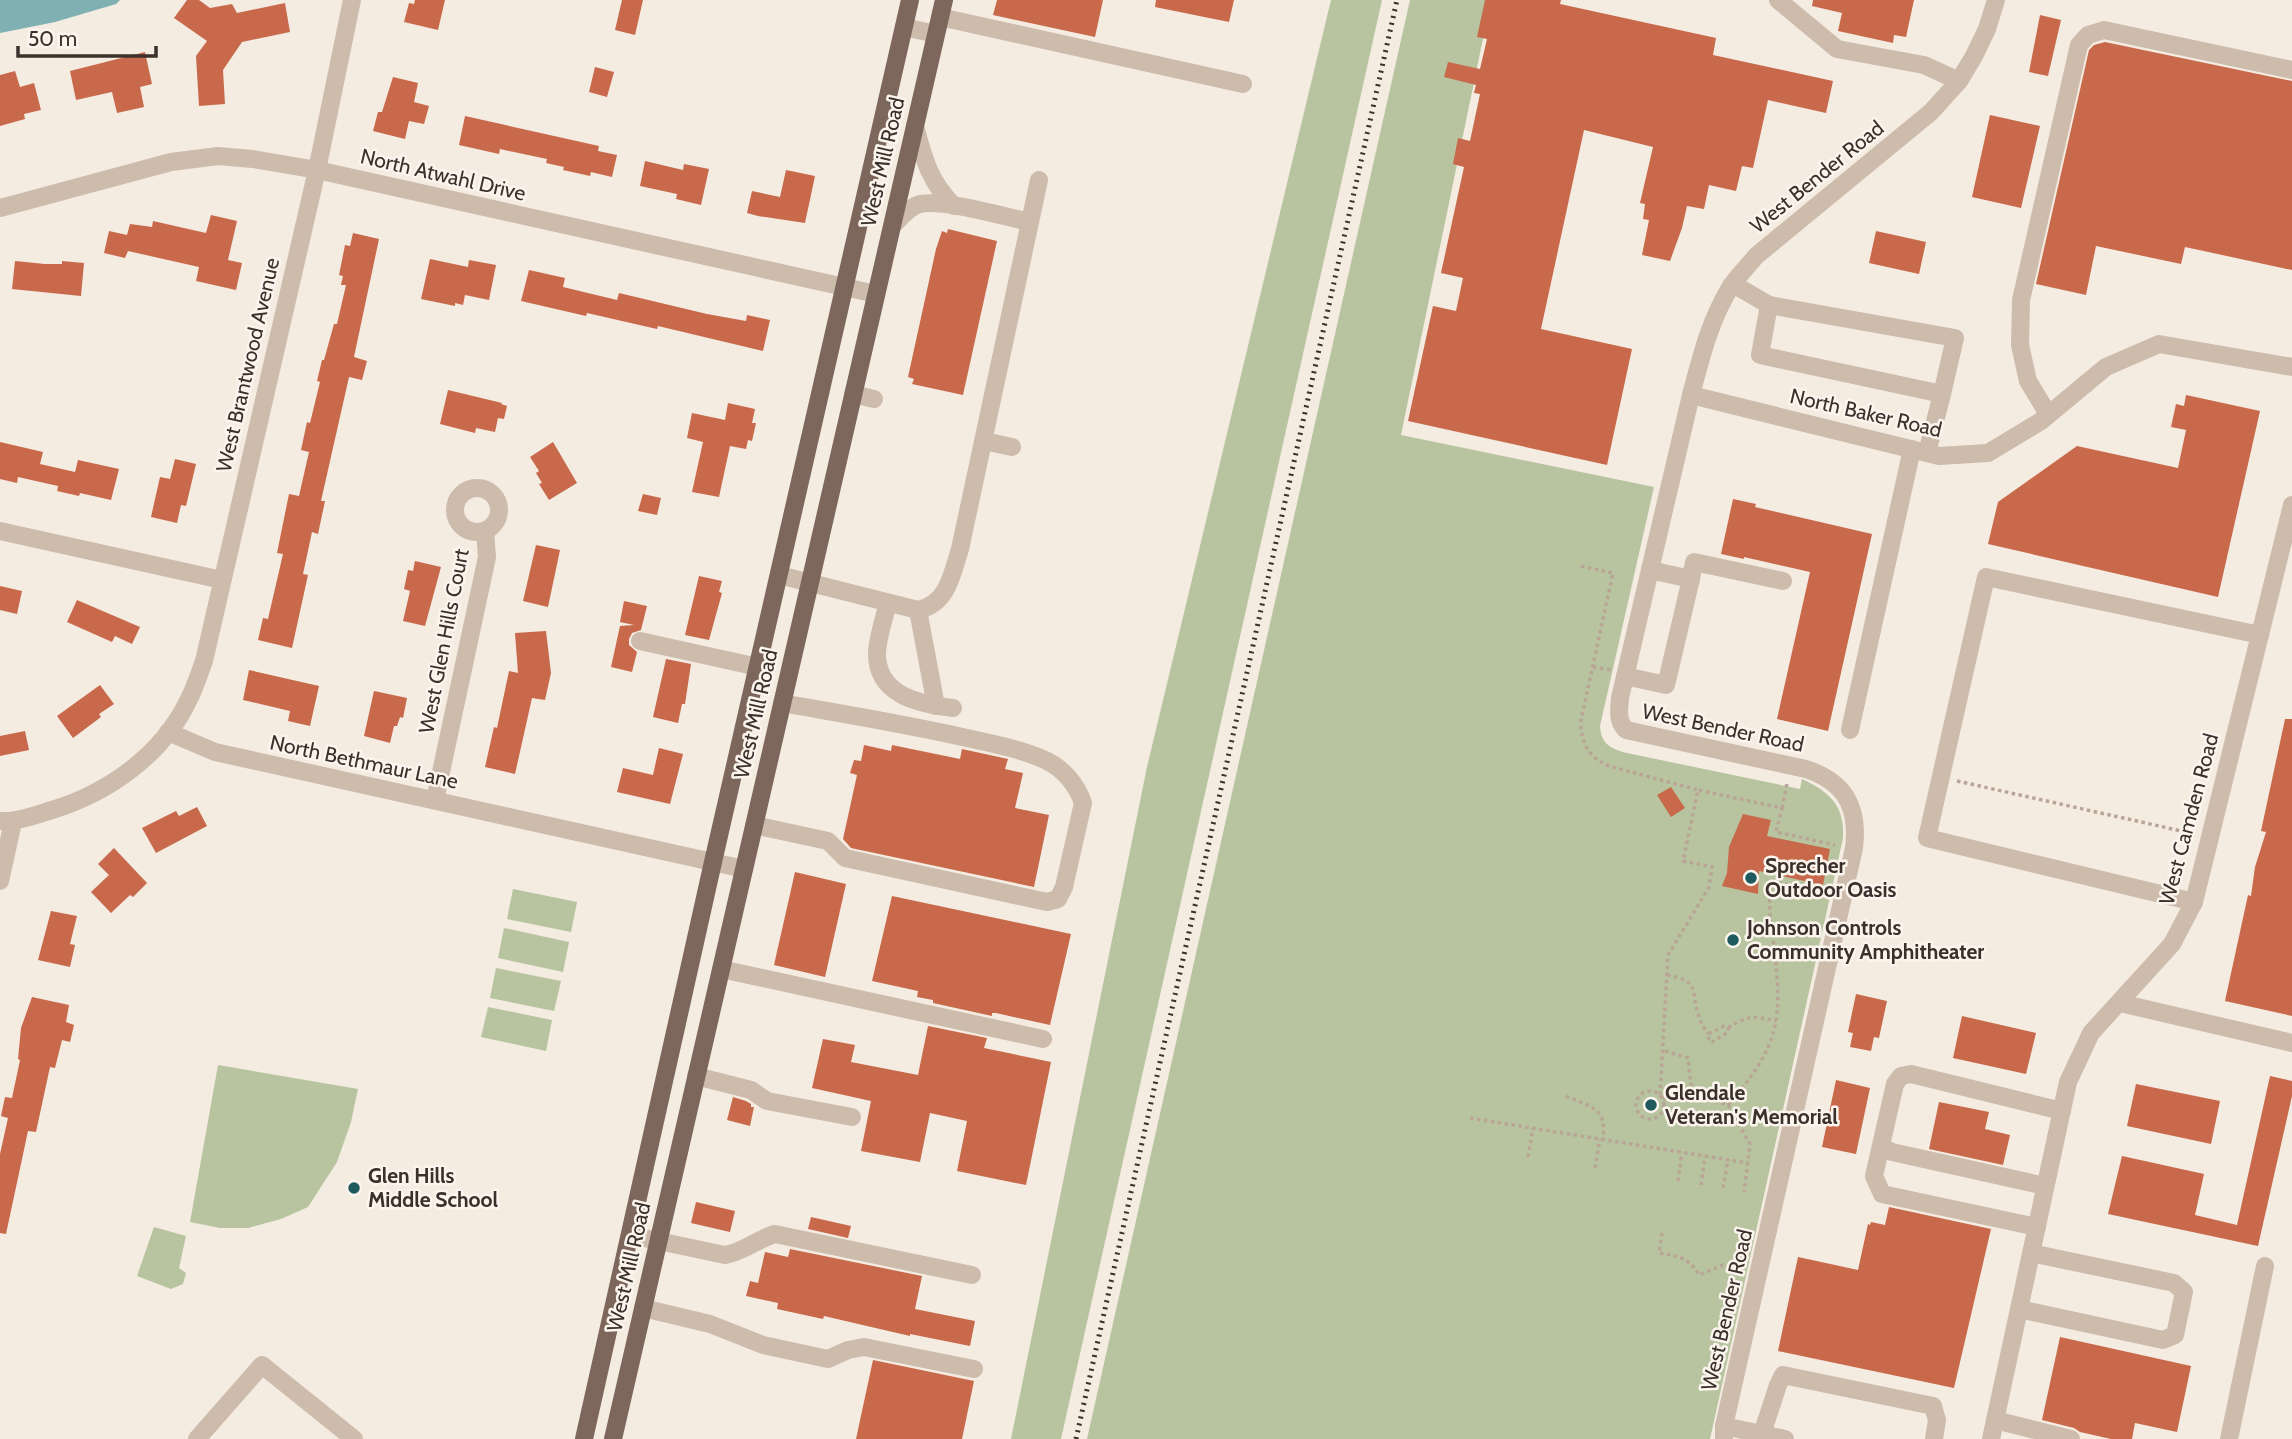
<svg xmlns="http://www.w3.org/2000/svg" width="2292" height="1439" font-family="Cabin,sans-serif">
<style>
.green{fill:#b8c4a0}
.water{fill:#7fb0b2}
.building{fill:#c8694b}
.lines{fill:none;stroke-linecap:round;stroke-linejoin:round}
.path{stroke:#b9a596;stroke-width:3.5;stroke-dasharray:3.5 3.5;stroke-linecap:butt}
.minor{stroke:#cdbbac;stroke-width:18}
.major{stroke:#7d675c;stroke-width:18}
.rail{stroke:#3b302b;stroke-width:5;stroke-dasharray:2 5;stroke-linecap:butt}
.poi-dot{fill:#1f5a5e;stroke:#fbf5ee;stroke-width:2.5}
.labels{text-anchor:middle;stroke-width:5;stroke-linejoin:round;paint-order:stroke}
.street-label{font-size:21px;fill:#3b302b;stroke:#fbf5ee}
.poi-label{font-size:21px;font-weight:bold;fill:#3b302b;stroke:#fbf5ee;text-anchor:start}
</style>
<rect width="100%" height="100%" fill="#f4ebe1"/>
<g class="green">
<polygon points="1331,0 1382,0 1061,1439 1011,1439 1147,767"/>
<path d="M 1410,0 L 1491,0 L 1401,435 L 1654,487 L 1600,726 C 1601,744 1611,749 1627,753 L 1800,789 L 1802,779 C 1830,792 1845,806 1843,838 L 1710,1439 L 1087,1439 Z"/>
<polygon points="513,889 577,902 571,932 507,919"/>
<polygon points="504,928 569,942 563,972 498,958"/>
<polygon points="496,968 561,981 554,1011 490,998"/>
<polygon points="488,1007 552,1020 546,1051 481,1037"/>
<polygon points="218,1065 358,1089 351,1122 337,1162 308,1207 281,1219 248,1228 220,1228 190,1222"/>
<polygon points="154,1227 186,1236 179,1268 186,1273 183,1284 171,1289 137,1276"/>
</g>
<polygon class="water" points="0,0 120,0 116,4 55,22 0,33"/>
<g class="building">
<polygon points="187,0 199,0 210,8 232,4 237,13 285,3 290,32 242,42 223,70 225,104 199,106 196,56 207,41 174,18"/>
<polygon points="415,0 445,0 438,30 404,22 409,3 414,4"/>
<polygon points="622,0 643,0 635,35 615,30"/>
<polygon points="997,0 1103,0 1095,37 993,15"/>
<polygon points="1156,0 1234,0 1229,22 1155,7"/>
<polygon points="1485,0 1561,0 1560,4 1716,38 1713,55 1833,81 1826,113 1768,100 1753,168 1742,166 1736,191 1709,185 1704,209 1687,206 1682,228 1670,261 1642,255 1649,220 1643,219 1645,204 1640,203 1653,147 1584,130 1541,329 1632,349 1607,465 1408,421 1433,306 1456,311 1463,278 1441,273 1464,167 1453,164 1458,138 1470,141 1480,94 1474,93 1476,85 1444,77 1448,62 1480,69 1487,39 1477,37"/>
<polygon points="1813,0 1914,0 1906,37 1894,35 1893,43 1838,31 1842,13 1812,6"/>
<polygon points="2040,15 2061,20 2048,76 2029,72"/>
<polygon points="2105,42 2292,81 2292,270 2185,247 2181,264 2096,246 2086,295 2036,284 2089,50 2094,45"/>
<polygon points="145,52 152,84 140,87 144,107 117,113 112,92 76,100 70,71"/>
<polygon points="595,67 614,72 607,97 589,92"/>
<polygon points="15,71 20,87 34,83 41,110 24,114 25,119 0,126 0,75"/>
<polygon points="393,77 418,83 414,102 429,106 424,124 409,121 405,139 373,131 378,112 382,112"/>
<polygon points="1990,115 2040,126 2021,208 1972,197"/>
<polygon points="465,116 599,146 598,151 617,155 612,177 591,172 590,176 563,170 564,167 546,163 547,159 500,149 499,154 459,145"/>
<polygon points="645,161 683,170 684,164 709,169 701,205 676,199 677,194 640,186"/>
<polygon points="786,170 815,176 805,223 758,216 747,213 752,191 780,197"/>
<polygon points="211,215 237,221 228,260 242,263 236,290 196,281 199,267 128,251 125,258 104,253 109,231 127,235 130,224 152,227 153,221 206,233"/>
<polygon points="948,229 997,241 963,395 912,384 914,379 908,377 936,249 942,231 947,233"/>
<polygon points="1876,231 1926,242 1919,274 1869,263"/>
<polygon points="353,233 379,239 354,357 367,361 362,380 349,377 321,501 325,501 318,534 312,532 303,574 308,575 292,648 258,640 263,618 268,619 283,554 277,553 289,494 299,496 309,452 301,450 307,422 310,423 320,382 317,381 322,360 324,360 334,324 337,324 346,285 341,285 343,276 339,275 345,245 350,246"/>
<polygon points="430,259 468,267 469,260 496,265 489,300 465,295 463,305 455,303 455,306 421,299"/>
<polygon points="15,261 45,264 62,264 62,261 84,263 81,296 12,289"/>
<polygon points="529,270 565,278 563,287 617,300 619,293 707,314 746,321 747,315 770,320 763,351 658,326 657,329 587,313 586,316 521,301"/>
<polygon points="448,390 502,403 501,404 507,406 504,419 498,418 495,432 476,428 475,433 440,424"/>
<polygon points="2186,395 2260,411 2218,597 1988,544 1998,502 2077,446 2178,468 2186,430 2171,427 2176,404 2184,406"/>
<polygon points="728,403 755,409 752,423 756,423 752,441 748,440 746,449 730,446 719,497 692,492 703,442 687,438 692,413 725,420"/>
<polygon points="0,442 43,452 40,464 75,472 78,460 119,469 111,500 80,493 79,496 57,491 58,486 18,477 17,483 0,479"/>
<polygon points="553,442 577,483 549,500 539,484 542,483 536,473 539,471 530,457"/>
<polygon points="175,459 196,464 186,506 181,505 177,523 151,517 160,477 170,479"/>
<polygon points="643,494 661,498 657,515 638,511"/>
<polygon points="1733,499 1756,504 1755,507 1872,534 1828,731 1777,719 1810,572 1744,557 1744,559 1721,554"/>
<polygon points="536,545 560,550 548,607 523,601"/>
<polygon points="415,561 441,567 425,626 403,621 410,591 404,589 408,570 413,571"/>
<polygon points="699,576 722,581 719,592 722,593 709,640 685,635"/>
<polygon points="0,586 22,591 17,614 0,610"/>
<polygon points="77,600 140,627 132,644 115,636 112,642 67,622"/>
<polygon points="624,601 647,606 641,630 632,633 629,639 629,645 637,652 632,672 611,667 620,626 634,625 620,622"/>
<polygon points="546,631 551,673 545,700 532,698 515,774 485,767 494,727 497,728 509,671 518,673 515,633"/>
<polygon points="666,659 691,664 685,704 682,704 678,723 653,717"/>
<polygon points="249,670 319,686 310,726 288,721 290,711 243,700"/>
<polygon points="100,685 114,704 99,714 101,717 73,738 57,716"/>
<polygon points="374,691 407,698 403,718 400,717 397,726 394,726 390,743 364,736"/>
<polygon points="2285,719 2292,719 2292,1016 2225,1001 2248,895 2251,896 2255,867 2266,832 2261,831"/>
<polygon points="25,731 29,750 0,756 0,736"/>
<polygon points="864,745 891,751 892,745 960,759 962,749 1008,759 1005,769 1023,773 1015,808 1049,815 1034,887 851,848 843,839 857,775 850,773 854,760 861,761"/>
<polygon points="659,748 683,754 670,804 617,792 623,768 653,775"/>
<polygon points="1671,787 1685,808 1671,817 1657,795"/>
<polygon points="197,807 207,826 156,853 142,828 176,811 179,816"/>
<polygon points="1743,814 1771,820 1767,836 1830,849 1823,885 1759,871 1758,894 1722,886 1727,873 1729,847"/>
<polygon points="114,848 147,883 133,897 130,895 111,913 91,892 109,875 98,864"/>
<polygon points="795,872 846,884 825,977 774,965"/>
<polygon points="892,896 1071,934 1050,1025 996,1013 992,1013 992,1016 933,1003 933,1000 917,997 918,991 872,981"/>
<polygon points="51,911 77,916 70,944 75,945 70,967 38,960"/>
<polygon points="1856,994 1887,1001 1879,1038 1874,1037 1871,1051 1850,1047 1853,1033 1848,1032"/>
<polygon points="32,997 69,1005 66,1022 74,1025 70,1042 62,1040 55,1068 50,1067 36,1132 28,1131 6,1234 0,1233 0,1154 8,1118 1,1116 5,1097 12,1098 20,1060 18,1059 21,1028"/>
<polygon points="1962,1016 2036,1033 2026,1074 1953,1058"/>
<polygon points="928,1026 987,1038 984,1048 1051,1062 1026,1185 957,1171 967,1121 930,1113 920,1162 861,1151 871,1101 812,1088 823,1039 855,1045 851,1062 918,1075"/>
<polygon points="2270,1076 2292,1081 2292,1096 2258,1246 2108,1214 2122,1156 2204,1174 2195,1215 2237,1225"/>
<polygon points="1836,1080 1870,1088 1856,1154 1822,1147"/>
<polygon points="2136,1084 2220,1101 2211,1144 2127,1126"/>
<polygon points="733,1097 746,1101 751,1104 751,1107 754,1107 750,1126 727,1120"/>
<polygon points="1939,1102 1989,1112 1985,1129 2010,1135 2003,1165 1929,1149"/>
<polygon points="696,1202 735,1211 730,1232 691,1223"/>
<polygon points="1889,1207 1991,1229 1954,1388 1778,1351 1798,1257 1858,1270 1868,1224 1870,1225 1871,1222 1885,1225"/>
<polygon points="811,1217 851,1226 848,1238 808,1229"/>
<polygon points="790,1249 922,1276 915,1309 975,1321 970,1346 910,1334 910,1336 824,1316 823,1319 777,1309 778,1303 746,1296 750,1281 758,1283 765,1252 788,1257"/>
<polygon points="2060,1337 2191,1366 2177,1432 2135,1423 2132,1439 2111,1439 2080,1432 2074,1428 2042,1420"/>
<polygon points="873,1360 974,1381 962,1439 856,1439"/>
</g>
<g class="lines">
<g class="path">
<path d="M 1581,566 L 1613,573 L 1581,720 C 1580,741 1588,758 1609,766 L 1698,790"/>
<polyline points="1593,667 1611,670"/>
<polyline points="1957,781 2195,834"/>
<polyline points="1782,808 1787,783"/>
<path d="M 1667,975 C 1699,981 1691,988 1698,1014 C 1700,1022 1704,1028 1708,1034"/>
<path d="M 1729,1027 L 1728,1032 L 1712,1042 L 1709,1041 L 1708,1034 L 1724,1026 L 1729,1027 C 1750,1015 1754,1016 1776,1021"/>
<polyline points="1665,1051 1688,1058 1692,1094 1728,1105 1750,1144 1744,1192"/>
<circle cx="1650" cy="1105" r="14"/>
<polyline points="1660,1095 1668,955 1709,887 1712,867 1683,861 1698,790 1782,808 1776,832 1835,845"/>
<path d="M 1566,1096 C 1592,1108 1607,1107 1603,1140"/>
<polyline points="1663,1099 1675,1095 1692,1094"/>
<path d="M 1728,1105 C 1779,1046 1783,1022 1774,946 C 1771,923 1767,903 1772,881 L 1826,893"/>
<polyline points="1470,1118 1748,1163"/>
<polyline points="1528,1157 1533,1128"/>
<polyline points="1595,1168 1600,1139"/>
<polyline points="1678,1181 1682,1153"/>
<polyline points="1701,1185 1705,1156"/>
<polyline points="1723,1188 1728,1160"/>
<path d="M 1662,1233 L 1659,1253 C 1677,1256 1689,1257 1699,1275 L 1723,1265 L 1740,1268"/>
</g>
<g class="minor">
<polyline points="1778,0 1837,49 1924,65 1959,81"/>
<polyline points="940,17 1243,84"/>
<polyline points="904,27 936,34"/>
<path d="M 915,126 C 924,159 929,181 954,206"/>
<polyline points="0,208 171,162 218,156 253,159 317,170 876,294"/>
<path d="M 892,226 C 900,219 907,209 917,205 C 938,197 1006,217 1030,222"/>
<polyline points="1733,284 1769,305 1760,355 1942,394 1927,453"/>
<polyline points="1769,305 1955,338 1942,394"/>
<polyline points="853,394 874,399"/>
<polyline points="1691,395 1939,456 1988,453 2041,421 2106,367 2159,344 2292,367"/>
<polyline points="2048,414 2028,381 2020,345 2021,300 2079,45 2088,35 2104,30 2292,70"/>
<polyline points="984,441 1012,447"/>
<circle cx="477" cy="510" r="22"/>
<polyline points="0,531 222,580"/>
<polyline points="1650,570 1691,579 1694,562 1783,581"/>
<path d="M 779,575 L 918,610 C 948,604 952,574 960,549 L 1039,180"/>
<path d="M 888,603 C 884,619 878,636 877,652 C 876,695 918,704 953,708"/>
<polyline points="918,610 936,706"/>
<polyline points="640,641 758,667"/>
<polyline points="1625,676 1666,685 1691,579"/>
<polyline points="1850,730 1912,449"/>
<polyline points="168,732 215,752 744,869"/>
<polyline points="435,800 487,557 485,531"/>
<path d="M 0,821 C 18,822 35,815 52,810 C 108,793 162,755 188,701 C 195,688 199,674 204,661 L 317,170 L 352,0"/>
<path d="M 754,825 L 828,841 L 845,858 L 1047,902 L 1058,899 L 1064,887 L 1083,803 C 1077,785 1063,768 1045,760 C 1021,749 993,744 967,738 C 906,724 844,714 782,703"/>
<polyline points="0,881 13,822"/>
<polyline points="2194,902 1927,838 1986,577 2260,635"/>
<polyline points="721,969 1043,1039"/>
<polyline points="2120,1003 2292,1043"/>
<polyline points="696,1076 751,1090 767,1101 852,1117"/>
<polyline points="1881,1147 1892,1152 2045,1186"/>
<polyline points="2037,1227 1882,1194 1874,1176 1895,1084 1901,1076 1911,1074 2062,1111"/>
<path d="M 630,1235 L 725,1255 C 744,1252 757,1239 775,1234 L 972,1275"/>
<polyline points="643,1308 710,1324 763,1345 828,1359 848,1350 864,1347 974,1369"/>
<polyline points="2019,1309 2163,1340 2175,1335 2184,1292 2174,1283 2031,1253"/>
<polyline points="1995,1420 2071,1439"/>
<polyline points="1724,1426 1785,1439"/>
<polyline points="1762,1434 1778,1385 1783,1375 1933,1406 1937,1420 1934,1439"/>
<polyline points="197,1439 262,1365 354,1439"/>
<path d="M 1724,1439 L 1724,1426 L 1854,848 C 1859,807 1845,782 1806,769 L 1626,730 C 1617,721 1619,711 1620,698 L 1691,395 C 1701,357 1710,320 1731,286 C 1738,276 1748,266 1756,256 L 1931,112 L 1959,81 L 1974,56 L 1987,29 L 1996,0"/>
<polyline points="1991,1439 2068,1082 2091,1033 2172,944 2194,902 2292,505"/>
<polyline points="2229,1439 2265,1266"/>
</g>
<g class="major">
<polyline points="584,1439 713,862 910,0"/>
<polyline points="613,1439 944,0"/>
</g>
<polyline class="rail" points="1076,1439 1397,0"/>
</g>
<g class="poi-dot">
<circle cx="1751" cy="878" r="7"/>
<circle cx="1733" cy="940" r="7"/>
<circle cx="1651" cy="1105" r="7"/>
<circle cx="354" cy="1188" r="7"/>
</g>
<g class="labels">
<g class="street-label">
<text transform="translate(883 162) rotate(-77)" y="7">West Mill Road</text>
<text transform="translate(443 175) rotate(13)" y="7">North Atwahl Drive</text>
<text transform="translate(1817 177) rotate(-39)" y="7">West Bender Road</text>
<text transform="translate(248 365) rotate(-77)" y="7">West Brantwood Avenue</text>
<text transform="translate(1866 413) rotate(13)" y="7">North Baker Road</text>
<text transform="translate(444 641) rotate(-79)" y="7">West Glen Hills Court</text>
<text transform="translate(756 714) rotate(-77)" y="7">West Mill Road</text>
<text transform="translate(1723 728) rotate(12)" y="7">West Bender Road</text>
<text transform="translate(364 762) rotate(12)" y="7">North Bethmaur Lane</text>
<text transform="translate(2189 819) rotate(-75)" y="7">West Camden Road</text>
<text transform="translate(629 1267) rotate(-77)" y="7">West Mill Road</text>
<text transform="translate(1727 1310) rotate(-77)" y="7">West Bender Road</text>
</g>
<g class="poi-label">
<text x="1765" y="873">Sprecher<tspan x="1765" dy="24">Outdoor Oasis</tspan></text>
<text x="1747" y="935">Johnson Controls<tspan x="1747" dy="24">Community Amphitheater</tspan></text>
<text x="1665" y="1100">Glendale<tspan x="1665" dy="24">Veteran's Memorial</tspan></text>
<text x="368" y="1183">Glen Hills<tspan x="368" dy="24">Middle School</tspan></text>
</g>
</g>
<path d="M18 46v10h138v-10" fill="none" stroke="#3b302b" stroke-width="3.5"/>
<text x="28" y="46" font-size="21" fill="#3b302b" stroke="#fbf5ee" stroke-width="5" paint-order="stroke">50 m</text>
</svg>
